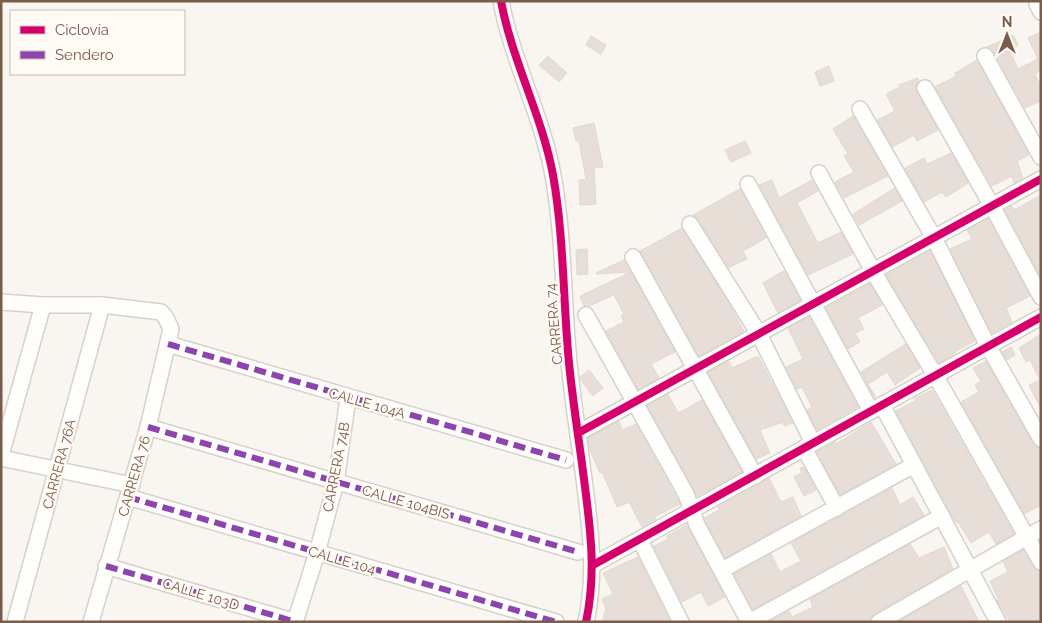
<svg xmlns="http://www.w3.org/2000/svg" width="1042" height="623" font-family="Raleway,sans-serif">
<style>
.building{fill:#e6ded7;stroke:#e2d8d2}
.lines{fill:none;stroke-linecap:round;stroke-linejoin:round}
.minor-casing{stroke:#d7d1cb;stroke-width:18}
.minor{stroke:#fefefd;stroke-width:15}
.quiet{stroke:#8e44ad;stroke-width:6;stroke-dasharray:12 6;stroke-linecap:butt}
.cycleway-casing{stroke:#fffaf3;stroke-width:11}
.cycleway{stroke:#d6006c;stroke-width:8}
.labels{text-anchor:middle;stroke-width:4.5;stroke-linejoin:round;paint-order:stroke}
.street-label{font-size:14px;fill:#7a5c4d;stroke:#fffaf3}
</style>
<rect width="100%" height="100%" fill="#f9f5f0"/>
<g class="building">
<polygon points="1041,32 1041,70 1035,74 1041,87 1041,101 1025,108 993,51 987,47 1013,35 1018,45 1009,49 1018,69 1038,59 1028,38"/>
<polygon points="591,36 606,45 601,54 586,45"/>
<polygon points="548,56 567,73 559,82 539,65"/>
<polygon points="977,60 1029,155 1017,161 1023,178 1014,183 1012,176 992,186 935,87 956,76 955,73"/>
<polygon points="829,66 834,81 820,86 815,72"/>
<polygon points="918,78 919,81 916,87 917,92 938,130 917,141 914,135 892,147 877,120 895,111 886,94 900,87 899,85"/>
<polygon points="853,116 888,176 844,198 835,182 854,172 844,156 848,154 833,129"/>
<polygon points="594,123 603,167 594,168 596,204 580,205 579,180 586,179 579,141 576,141 573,128"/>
<polygon points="745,141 751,153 731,162 725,150"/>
<polygon points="951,153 968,183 946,197 942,192 924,202 905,168 924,158 927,164"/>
<polygon points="772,180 779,198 812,180 818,191 797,203 818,243 841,232 853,254 808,275 759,185"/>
<polygon points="895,188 902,201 859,225 853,214"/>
<polygon points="740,189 766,238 743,251 747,259 728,268 698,219 693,215"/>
<polygon points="1041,195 1041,277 1005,210 1012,206 1014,210"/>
<polygon points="988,219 1030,296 1006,308 1012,322 992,333 950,249 972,239 967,230"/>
<polygon points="682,228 732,309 744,331 699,356 640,251"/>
<polygon points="587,249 588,274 577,275 576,250"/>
<polygon points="930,251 975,341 954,352 955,354 939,363 886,275"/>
<polygon points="624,260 630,272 596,274 596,273"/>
<polygon points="784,271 800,300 778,313 763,283"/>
<polygon points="631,272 675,352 651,364 659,378 638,389 606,331 624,322 621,316 624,314 614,295 589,306 584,306 580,296"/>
<polygon points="870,284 882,305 858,318 864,329 855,333 860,342 848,349 826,308"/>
<polygon points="809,317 858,407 817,430 807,410 812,407 802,387 797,389 786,367 803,359 788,328"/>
<polygon points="1041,334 1041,409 1029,385 1040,380 1030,360 1026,362 1019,348"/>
<polygon points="906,344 920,368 895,385 887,372 868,384 876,397 875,398 861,372"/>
<polygon points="1011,347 1015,355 1007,360 1002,352"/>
<polygon points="758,356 793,423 784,426 783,422 760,430 770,453 756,459 708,372 728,361 732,368"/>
<polygon points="986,361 1033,444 1041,448 1041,505 1024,514 961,402 979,392 975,385 981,381 973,368"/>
<polygon points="589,370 603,388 593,396 580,379 580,377"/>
<polygon points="932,390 1014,534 996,544 989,532 971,543 958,522 957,523 952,516 896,411 915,401 914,399"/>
<polygon points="668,394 678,413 702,400 742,472 697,496 647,406"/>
<polygon points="619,421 622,430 636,424 680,504 654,517 656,520 642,527 629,502 617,507 602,472 600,473 589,448 588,438"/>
<polygon points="871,422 896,464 840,495 817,452 835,442 836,444"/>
<polygon points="804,467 816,490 804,496 794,477 802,473 800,468"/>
<polygon points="769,478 781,502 793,497 801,516 725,558 704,518 719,510 718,507"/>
<polygon points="892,488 900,505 913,497 924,515 753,609 734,574 771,554 780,572 801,561 791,543"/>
<polygon points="687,525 725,597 708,606 701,592 682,602 654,546 668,539 667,536"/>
<polygon points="910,544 919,558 944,547 953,569 874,614 870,622 769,622 789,611 792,617 813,607 810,599"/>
<polygon points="1023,550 1033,567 1041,571 1041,622 1010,622 997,600 998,599 990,581 1008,572 1003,561"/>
<polygon points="638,557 670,622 602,622 606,609 602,599 613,594 603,573"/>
<polygon points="961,586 979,622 898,622"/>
</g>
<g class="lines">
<g class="minor-casing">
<g id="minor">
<path d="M 501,1 C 512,61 542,115 553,175 C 564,236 563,301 569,363 C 573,404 580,446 585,487 C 591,533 596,576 586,622"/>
<polyline points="1037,4 1041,12"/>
<polyline points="985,56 1041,157"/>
<polyline points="925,88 992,206 1041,297"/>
<polyline points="860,109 934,238 988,346 1041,439"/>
<polyline points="819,173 873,271 935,375 1041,562"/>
<polyline points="748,184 871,411"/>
<polyline points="690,224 759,334 813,443"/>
<polyline points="633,257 755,476"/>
<polyline points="1,302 43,305 102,305 161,312 166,318 171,329 148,427 91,622"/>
<polyline points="586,315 686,494 697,525 749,622"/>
<polyline points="168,344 566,460"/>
<polyline points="882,405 998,622"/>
<polyline points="148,427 578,552"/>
<polyline points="578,433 1041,179"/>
<polyline points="804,448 837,508"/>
<polyline points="1,455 43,305"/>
<polyline points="1,458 132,485"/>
<polyline points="128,497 556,622"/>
<polyline points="640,540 681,622"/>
<polyline points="593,565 1041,317"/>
<polyline points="106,566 296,622"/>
<polyline points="722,570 914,465"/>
<polyline points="15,622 102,305"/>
<polyline points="295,622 317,553 336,482 348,398"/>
<polyline points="749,622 942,516"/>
<polyline points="879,622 1041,529"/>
</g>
</g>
<use href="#minor" class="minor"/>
<g class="quiet">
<polyline points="168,344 566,460"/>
<polyline points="148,427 578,552"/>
<polyline points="128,497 556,622"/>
<polyline points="106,566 296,622"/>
</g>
<g class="cycleway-casing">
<g id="cycleway">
<path d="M 501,1 C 512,61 542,115 553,175 C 564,236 563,301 569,363 C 573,404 580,446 585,487 C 591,533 596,576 586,622"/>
<polyline points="578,433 1041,179"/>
<polyline points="593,565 1041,317"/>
</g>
</g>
<use href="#cycleway" class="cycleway"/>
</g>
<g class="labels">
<g class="street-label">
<text transform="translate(554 324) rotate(-95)" y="5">CARRERA 74</text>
<text transform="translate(367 403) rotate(16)" y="5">CALLE 104A</text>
<text transform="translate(59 464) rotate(-75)" y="5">CARRERA 76A</text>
<text transform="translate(336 467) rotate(-79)" y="5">CARRERA 74B</text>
<text transform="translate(134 476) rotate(-74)" y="5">CARRERA 76</text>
<text transform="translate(406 502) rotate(16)" y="5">CALLE 104BIS</text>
<text transform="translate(342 560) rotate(16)" y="5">CALLE 104</text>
<text transform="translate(201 594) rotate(17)" y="5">CALLE 103D</text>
</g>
</g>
<rect width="1042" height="623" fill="none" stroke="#7a5c4d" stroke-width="5"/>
<rect x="10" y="10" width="175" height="65" fill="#fffaf3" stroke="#cabbb1"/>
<rect x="20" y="26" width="25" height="8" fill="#d6006c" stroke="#cabbb1"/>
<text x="55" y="35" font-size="15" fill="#7a5c4d">Ciclovía</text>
<rect x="20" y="51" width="25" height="8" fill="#8e44ad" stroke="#cabbb1"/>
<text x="55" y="60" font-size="15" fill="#7a5c4d">Sendero</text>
<g transform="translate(1007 35)" stroke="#fffaf3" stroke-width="4" paint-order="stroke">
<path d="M0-4L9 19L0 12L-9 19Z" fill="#7a5c4d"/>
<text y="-8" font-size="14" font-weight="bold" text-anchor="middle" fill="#7a5c4d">N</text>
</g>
</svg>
